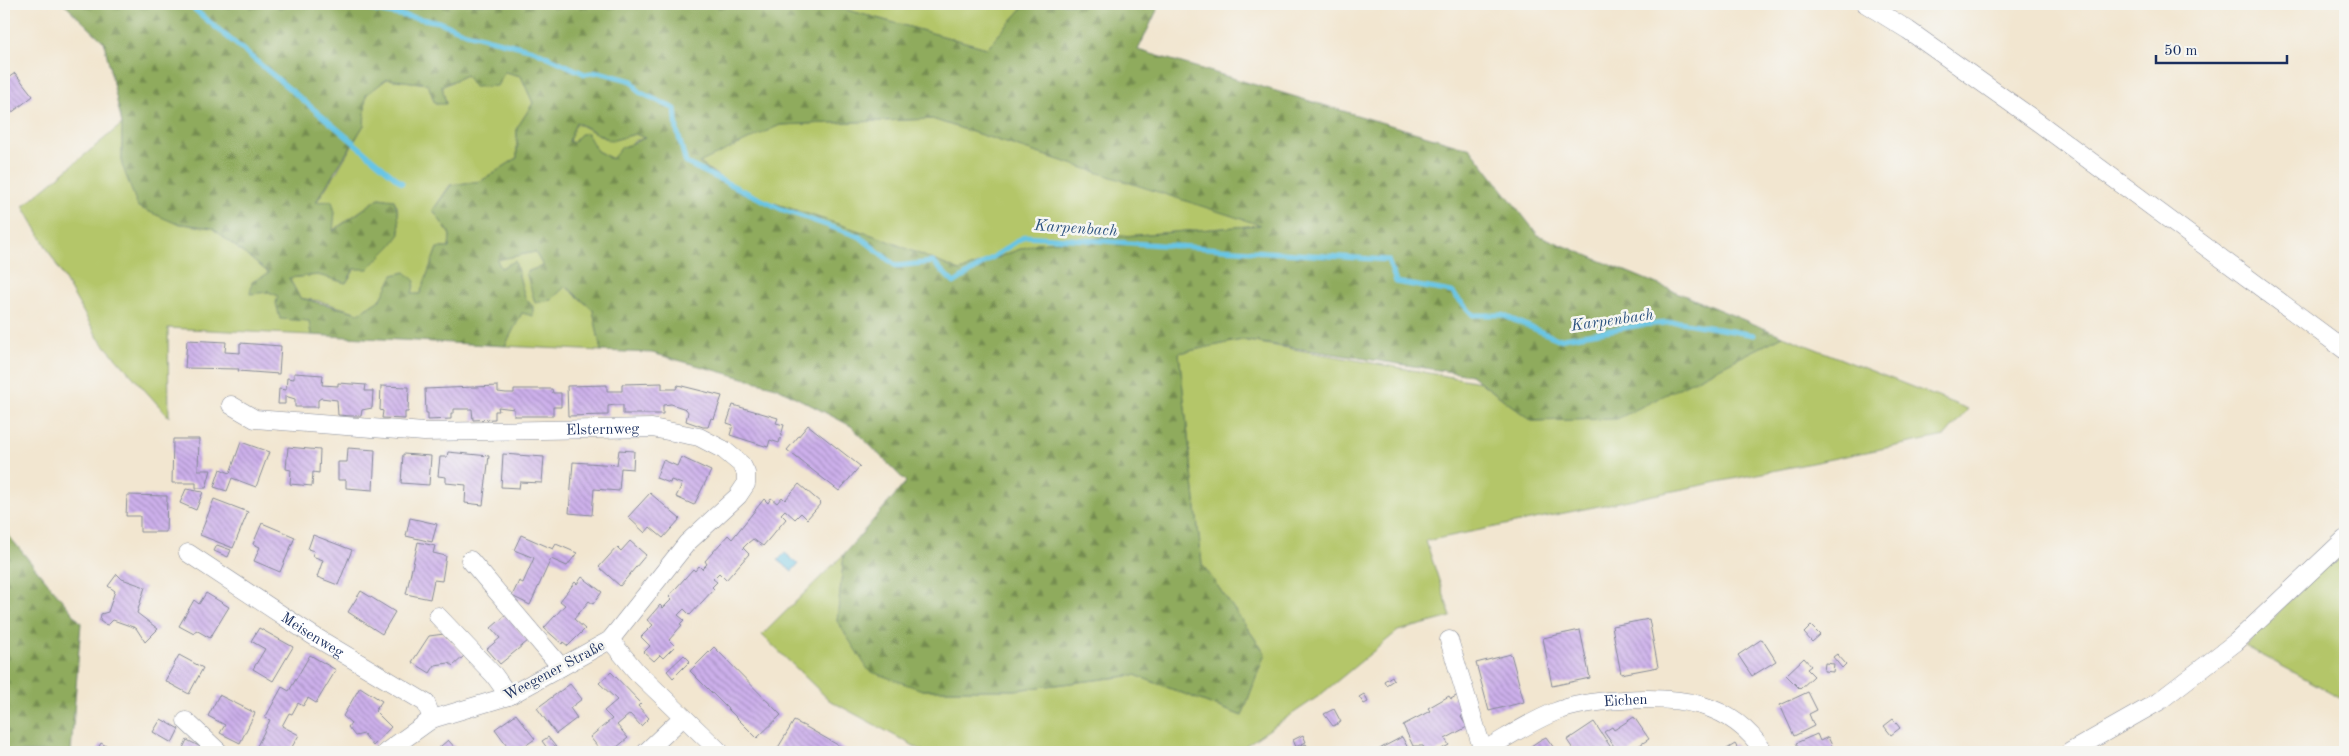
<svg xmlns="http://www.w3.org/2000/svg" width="2349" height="756" font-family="'Old Standard TT',serif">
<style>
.grass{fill:#b4c669;stroke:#687a64}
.forest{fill:url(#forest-firs);stroke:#556d5e;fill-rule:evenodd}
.water{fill:#67c5e5;stroke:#417aa2}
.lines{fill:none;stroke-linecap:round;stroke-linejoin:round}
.stream{stroke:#67c5e5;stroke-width:5}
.building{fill:url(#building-back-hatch)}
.minor-casing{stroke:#868a97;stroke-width:19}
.minor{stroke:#fff;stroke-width:18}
.labels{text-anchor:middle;stroke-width:5;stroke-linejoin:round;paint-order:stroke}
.street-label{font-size:15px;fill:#1b2f5e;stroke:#f6f6f2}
.water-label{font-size:16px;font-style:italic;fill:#2e5480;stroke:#f6f6f2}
</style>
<defs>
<pattern id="forest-firs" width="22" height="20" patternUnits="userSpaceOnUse" patternTransform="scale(1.25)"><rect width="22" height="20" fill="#8fab5d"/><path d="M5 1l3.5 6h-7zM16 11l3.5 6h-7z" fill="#748c50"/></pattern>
<pattern id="building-back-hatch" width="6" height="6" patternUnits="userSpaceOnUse" patternTransform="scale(1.25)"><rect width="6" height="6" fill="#cdb0eb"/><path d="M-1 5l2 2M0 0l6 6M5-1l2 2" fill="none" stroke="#a690c2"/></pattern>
</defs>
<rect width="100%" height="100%" fill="#f6f6f2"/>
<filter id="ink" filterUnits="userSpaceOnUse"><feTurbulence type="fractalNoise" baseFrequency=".02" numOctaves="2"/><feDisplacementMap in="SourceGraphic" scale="10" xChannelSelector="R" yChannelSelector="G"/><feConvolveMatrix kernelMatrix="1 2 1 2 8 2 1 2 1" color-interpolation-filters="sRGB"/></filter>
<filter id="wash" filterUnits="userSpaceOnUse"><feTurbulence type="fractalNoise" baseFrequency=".0096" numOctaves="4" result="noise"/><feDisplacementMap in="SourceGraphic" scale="20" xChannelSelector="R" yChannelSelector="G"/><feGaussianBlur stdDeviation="1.12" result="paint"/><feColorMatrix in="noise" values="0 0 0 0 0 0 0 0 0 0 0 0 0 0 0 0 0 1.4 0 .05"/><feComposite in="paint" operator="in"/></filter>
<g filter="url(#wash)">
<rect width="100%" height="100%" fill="#f2e6d0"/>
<g class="grass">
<polygon points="825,4 1026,4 987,48"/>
<polygon points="505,72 521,76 533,103 517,128 517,158 481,181 450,185 433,210 450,235 449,248 437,248 420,294 412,295 405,272 394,275 381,299 359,313 319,301 300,298 289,278 318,275 346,283 355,269 400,234 397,206 394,200 379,198 332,231 335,212 316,203 337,171 364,125 366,95 387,79 428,84 435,104 446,103 442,87 466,75"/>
<polygon points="932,119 1262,225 1037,243 960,271 881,238 740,192 699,162 780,125"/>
<polygon points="576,123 611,141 635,134 645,138 634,141 613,159 597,151 581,134 573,143 569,141"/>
<polygon points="122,124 122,165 175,223 212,228 269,273 269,292 279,296 309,321 311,335 168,328 169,417 98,338 23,206"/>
<polygon points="535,252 543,266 526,272 551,300 565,286 593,310 601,351 505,346 522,312 525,298 515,262 501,268 496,260"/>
<polygon points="1783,336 1968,409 1945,436 1426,541 1451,617 1398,631 1319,696 1236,752 925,752 829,700 762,635 844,554 837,621 922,690 1015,690 1135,675 1242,716 1265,653 1202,564 1179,353 1242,340 1480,382 1532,421 1617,418"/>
<polygon points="2345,545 2345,700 2245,646"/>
</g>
<g class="forest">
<path d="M 64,4 L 825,4 L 987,48 L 1026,4 L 1160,4 L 1138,50 L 1471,149 L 1538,235 L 1783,336 L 1617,419 L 1532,421 L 1471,375 L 1242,340 L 1179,353 L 1202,564 L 1265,653 L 1242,716 L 1135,675 L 1015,690 L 922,690 L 869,671 L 837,621 L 844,554 L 906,482 L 851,426 L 776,387 L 652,353 L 601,351 L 593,310 L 566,286 L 551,300 L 535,303 L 526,272 L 543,266 L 535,252 L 497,260 L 501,268 L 515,261 L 525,298 L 533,306 L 533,316 L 522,313 L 505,346 L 311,335 L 309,321 L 280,319 L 276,303 L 278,296 L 269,292 L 250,294 L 252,282 L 269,273 L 212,228 L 175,223 L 138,207 L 122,165 L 122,124 L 104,42 ZM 505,72 L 521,76 L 533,103 L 517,128 L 517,158 L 481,181 L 451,185 L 433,210 L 450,235 L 449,248 L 437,248 L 420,294 L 412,294 L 415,281 L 405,272 L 393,275 L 381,299 L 359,313 L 300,298 L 289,278 L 318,275 L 346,283 L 354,269 L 368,269 L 391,246 L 400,234 L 398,212 L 394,200 L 379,198 L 333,231 L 335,212 L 332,201 L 316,202 L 364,125 L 366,95 L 387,79 L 428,84 L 435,104 L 446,104 L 442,86 L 466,75 L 474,87 L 497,86 ZM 932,119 L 1260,225 L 1037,243 L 960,271 L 881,238 L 740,192 L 699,163 L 780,125 ZM 576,122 L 611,141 L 635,134 L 645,138 L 621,148 L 612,159 L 597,151 L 587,133 L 581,134 L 573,143 L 569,141 Z"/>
<polygon points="4,530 81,623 71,752 4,752"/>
</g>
<polygon class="water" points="785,553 798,564 792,571 778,560"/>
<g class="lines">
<g class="stream">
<polyline points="188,4 402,183"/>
<polyline points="362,4 371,10 439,22 466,33 533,50 585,74 599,72 632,81 639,92 675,109 677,130 686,163 783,210 860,237 896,266 933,262 954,283 1025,236 1388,260 1396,282 1452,292 1473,315 1502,315 1558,339 1641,325 1680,322 1754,335"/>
</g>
</g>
<g id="blocks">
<g class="building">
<polygon points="15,73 33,96 10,114 4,105 4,81"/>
<polygon points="187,340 226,342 225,352 240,353 240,343 281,346 279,374 238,371 239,369 185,368"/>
<polygon points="294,373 323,375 322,385 338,386 338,383 366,385 365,391 373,391 372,408 362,410 361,416 351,416 338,415 337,400 321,398 318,400 318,407 295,407 295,399 285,396 285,404 278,404 279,389 286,390 287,378 294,379"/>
<polygon points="662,383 662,389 676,389 678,385 722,396 714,419 711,418 708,427 703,427 686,421 688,412 686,409 671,404 663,405 663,414 623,414 623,405 615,405 608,406 608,415 568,416 567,386 607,385 607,391 622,391 622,384"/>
<polygon points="381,386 409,387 408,412 405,412 405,419 382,418 383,411 380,410"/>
<polygon points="498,386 498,392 506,393 514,393 514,389 552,389 553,393 561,393 561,407 553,407 553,416 514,416 514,409 498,407 499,411 495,411 495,419 473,420 472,409 454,409 454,413 451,413 451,419 428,420 428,413 426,413 425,389"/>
<polygon points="733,405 778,418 776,423 784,425 779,443 770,440 768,447 730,435 733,425 727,423"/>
<polygon points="808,425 860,466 839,491 787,450"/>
<polygon points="173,439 199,439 198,470 211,470 206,488 196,488 196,483 172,483"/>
<polygon points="241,442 269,452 256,487 232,478 227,491 214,487 220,469 230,473"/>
<polygon points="288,447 320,450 319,473 313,472 312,486 290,484 291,470 286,469"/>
<polygon points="348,448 375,450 373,490 346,488 346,480 338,480 338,462 347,462"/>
<polygon points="619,450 634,451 633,469 621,468 619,491 594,489 592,515 569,513 573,462 617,465"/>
<polygon points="448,452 489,456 483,505 465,503 466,485 446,483 446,477 438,476 440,457 447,457"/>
<polygon points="403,454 431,456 429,485 401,483"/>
<polygon points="503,454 544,457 542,483 520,482 519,488 501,487"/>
<polygon points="681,457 711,471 694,505 676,497 682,484 671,480 670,483 656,478 663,460 677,466"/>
<polygon points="799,484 821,503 807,519 801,513 795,519 785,510 781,514 786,519 763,546 753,539 748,543 743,548 749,554 726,580 719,573 713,579 717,582 712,587 714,589 690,615 684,609 678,615 684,620 680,624 682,625 669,640 675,646 663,658 660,655 654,661 644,652 650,646 641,637 653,625 647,620 660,605 663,608 672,599 669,596 693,569 695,571 699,566 702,569 707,564 705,561 728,535 732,539 764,499 768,503 771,498 777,503 782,497 785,500"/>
<polygon points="186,489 203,492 196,510 180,503"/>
<polygon points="650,493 680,519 663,538 650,527 645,533 628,517"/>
<polygon points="127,495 167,496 166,532 140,532 140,516 126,516"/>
<polygon points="214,499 248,512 233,548 200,535"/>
<polygon points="410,518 437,524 432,542 406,536"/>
<polygon points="262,523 295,537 280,572 254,561 260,547 253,544"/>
<polygon points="313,535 352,550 338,585 317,577 323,560 312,556 314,551 308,549"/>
<polygon points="521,535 553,549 556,544 577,553 567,566 551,559 530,605 512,596 519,581 523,583 534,558 514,550"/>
<polygon points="630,541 646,555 620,586 599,567 617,547 621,551"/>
<polygon points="418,542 435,546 433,553 446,556 442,581 434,580 430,599 406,594"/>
<polygon points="217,545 231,550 228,557 214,551"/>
<polygon points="117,574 122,579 145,587 137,613 158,629 145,642 136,628 113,620 108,625 104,624 100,621 101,614 108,612 115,591 108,586"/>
<polygon points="582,577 602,592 593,604 589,601 574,619 585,629 568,646 563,642 562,644 544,628 565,605 560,601 575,582 577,584"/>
<polygon points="361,591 395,612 382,634 348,612"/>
<polygon points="206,593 229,607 210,638 196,630 194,634 179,626 194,600 199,604"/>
<polygon points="506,615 528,641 500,664 487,649 500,638 491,628"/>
<polygon points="1649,619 1658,667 1621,674 1612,626"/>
<polygon points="1811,626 1820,635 1812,642 1804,633"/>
<polygon points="259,628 293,647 273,681 253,669 265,649 251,641"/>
<polygon points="1580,630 1590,678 1552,686 1543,638"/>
<polygon points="444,634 464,656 453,666 449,663 435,665 430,673 412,662 429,636"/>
<polygon points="1762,639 1776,661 1752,676 1738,655"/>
<polygon points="714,647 781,715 757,738 690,671"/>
<polygon points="1511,654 1524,702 1489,711 1476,663"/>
<polygon points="1837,654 1846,664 1842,668 1833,657"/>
<polygon points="179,655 203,668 189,694 165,681"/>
<polygon points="310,655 336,670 316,703 308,698 303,706 298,703 292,714 289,713 282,726 299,735 289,752 254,752 270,720 265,718 282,687 289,691"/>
<polygon points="684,655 690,661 673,678 667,671"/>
<polygon points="1804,658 1811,666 1807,669 1814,676 1800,689 1786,675"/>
<polygon points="1825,663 1834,664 1833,672 1824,671"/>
<polygon points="611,672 641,703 638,706 649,718 641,726 630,714 617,725 628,738 611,752 602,752 590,737 612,719 604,711 617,700 599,683"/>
<polygon points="1392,676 1394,680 1386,685 1384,681"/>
<polygon points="570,684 582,699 570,708 577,718 556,734 537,708"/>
<polygon points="360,687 382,701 375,711 391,727 373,746 364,734 355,736 348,727 351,723 343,716"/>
<polygon points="1808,692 1817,710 1809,714 1814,726 1794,736 1780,705"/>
<polygon points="1461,693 1466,711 1461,717 1467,727 1445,739 1449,745 1436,752 1426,752 1423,746 1413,746 1403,725 1430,711 1428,708 1449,696 1451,699"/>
<polygon points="1364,694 1368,702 1364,704 1359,697"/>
<polygon points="219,695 255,713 240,743 220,733 225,725 208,716"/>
<polygon points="1334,709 1341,722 1333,726 1324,714"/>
<polygon points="516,714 535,739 516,752 512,752 495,729"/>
<polygon points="1634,717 1649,739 1629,752 1618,752 1604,732 1612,727 1614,730"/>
<polygon points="161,719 179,729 172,743 153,732"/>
<polygon points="1893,719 1900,728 1891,735 1884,726"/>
<polygon points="794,721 808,728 850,752 778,752 776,751"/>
<polygon points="1594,722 1614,752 1575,752 1567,740"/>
<polygon points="1817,734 1820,741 1828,737 1835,752 1800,750 1796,743"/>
<polygon points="1303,735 1306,742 1296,747 1293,740"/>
<polygon points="548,737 560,752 550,752 542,741"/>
<polygon points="1402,737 1410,752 1375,752 1383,747"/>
<polygon points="1546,737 1557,752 1522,752 1540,740"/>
<polygon points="187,740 211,752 181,752"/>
<polygon points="448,740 459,752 434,752"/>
<polygon points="101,743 117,752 96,752"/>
<polygon points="1306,744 1311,752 1301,752 1299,748"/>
<polygon points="1735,744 1740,752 1722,752"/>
</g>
</g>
</g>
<g filter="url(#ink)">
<use href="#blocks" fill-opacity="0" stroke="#868a97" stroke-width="1"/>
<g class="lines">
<g class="minor-casing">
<g id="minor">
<polyline points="1866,4 1908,30 2039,123 2345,350"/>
<path id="s1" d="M 231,405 L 255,419 L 424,432 L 652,428 L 699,437 L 724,450 L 742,465 L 746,473 L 746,484 L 738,496 L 687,543 L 610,640 L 509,696 L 432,719 L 386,752"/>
<path id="s2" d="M 188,553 L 312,635 L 426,703 L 432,719"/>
<polyline points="470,560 561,667"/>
<polyline points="438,616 494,675 509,696"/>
<polyline points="610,640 636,671 720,752"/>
<polyline points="1449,640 1483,751"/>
<polyline points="186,721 219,752"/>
<polyline points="646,752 683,717"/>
<path id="s3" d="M 1481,752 C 1505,739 1529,722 1555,712 C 1575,704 1600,701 1622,700 C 1678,696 1731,701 1764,752"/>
<polyline points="2070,752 2158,702 2236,642 2345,539"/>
</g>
</g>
<use href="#minor" class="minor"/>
</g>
</g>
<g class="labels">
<g class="street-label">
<text dy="5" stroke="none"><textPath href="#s1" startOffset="376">Elsternweg</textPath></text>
<text dy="5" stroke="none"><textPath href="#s2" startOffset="149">Meisenweg</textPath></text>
<text transform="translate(554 670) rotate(-28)" y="5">Weegener Straße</text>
<text dy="5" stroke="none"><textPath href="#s3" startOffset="156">Eichen</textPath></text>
</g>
<g class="water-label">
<text transform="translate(1076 227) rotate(4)" y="6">Karpenbach</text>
<text transform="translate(1612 319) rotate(-8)" y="6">Karpenbach</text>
</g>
</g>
<rect width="2349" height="756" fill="none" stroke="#f6f6f2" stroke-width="20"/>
<path d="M2156 55v8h131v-8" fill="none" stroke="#1b2f5e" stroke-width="2.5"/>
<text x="2164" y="55" font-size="15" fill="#1b2f5e" stroke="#f6f6f2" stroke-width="4" paint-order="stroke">50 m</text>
</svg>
